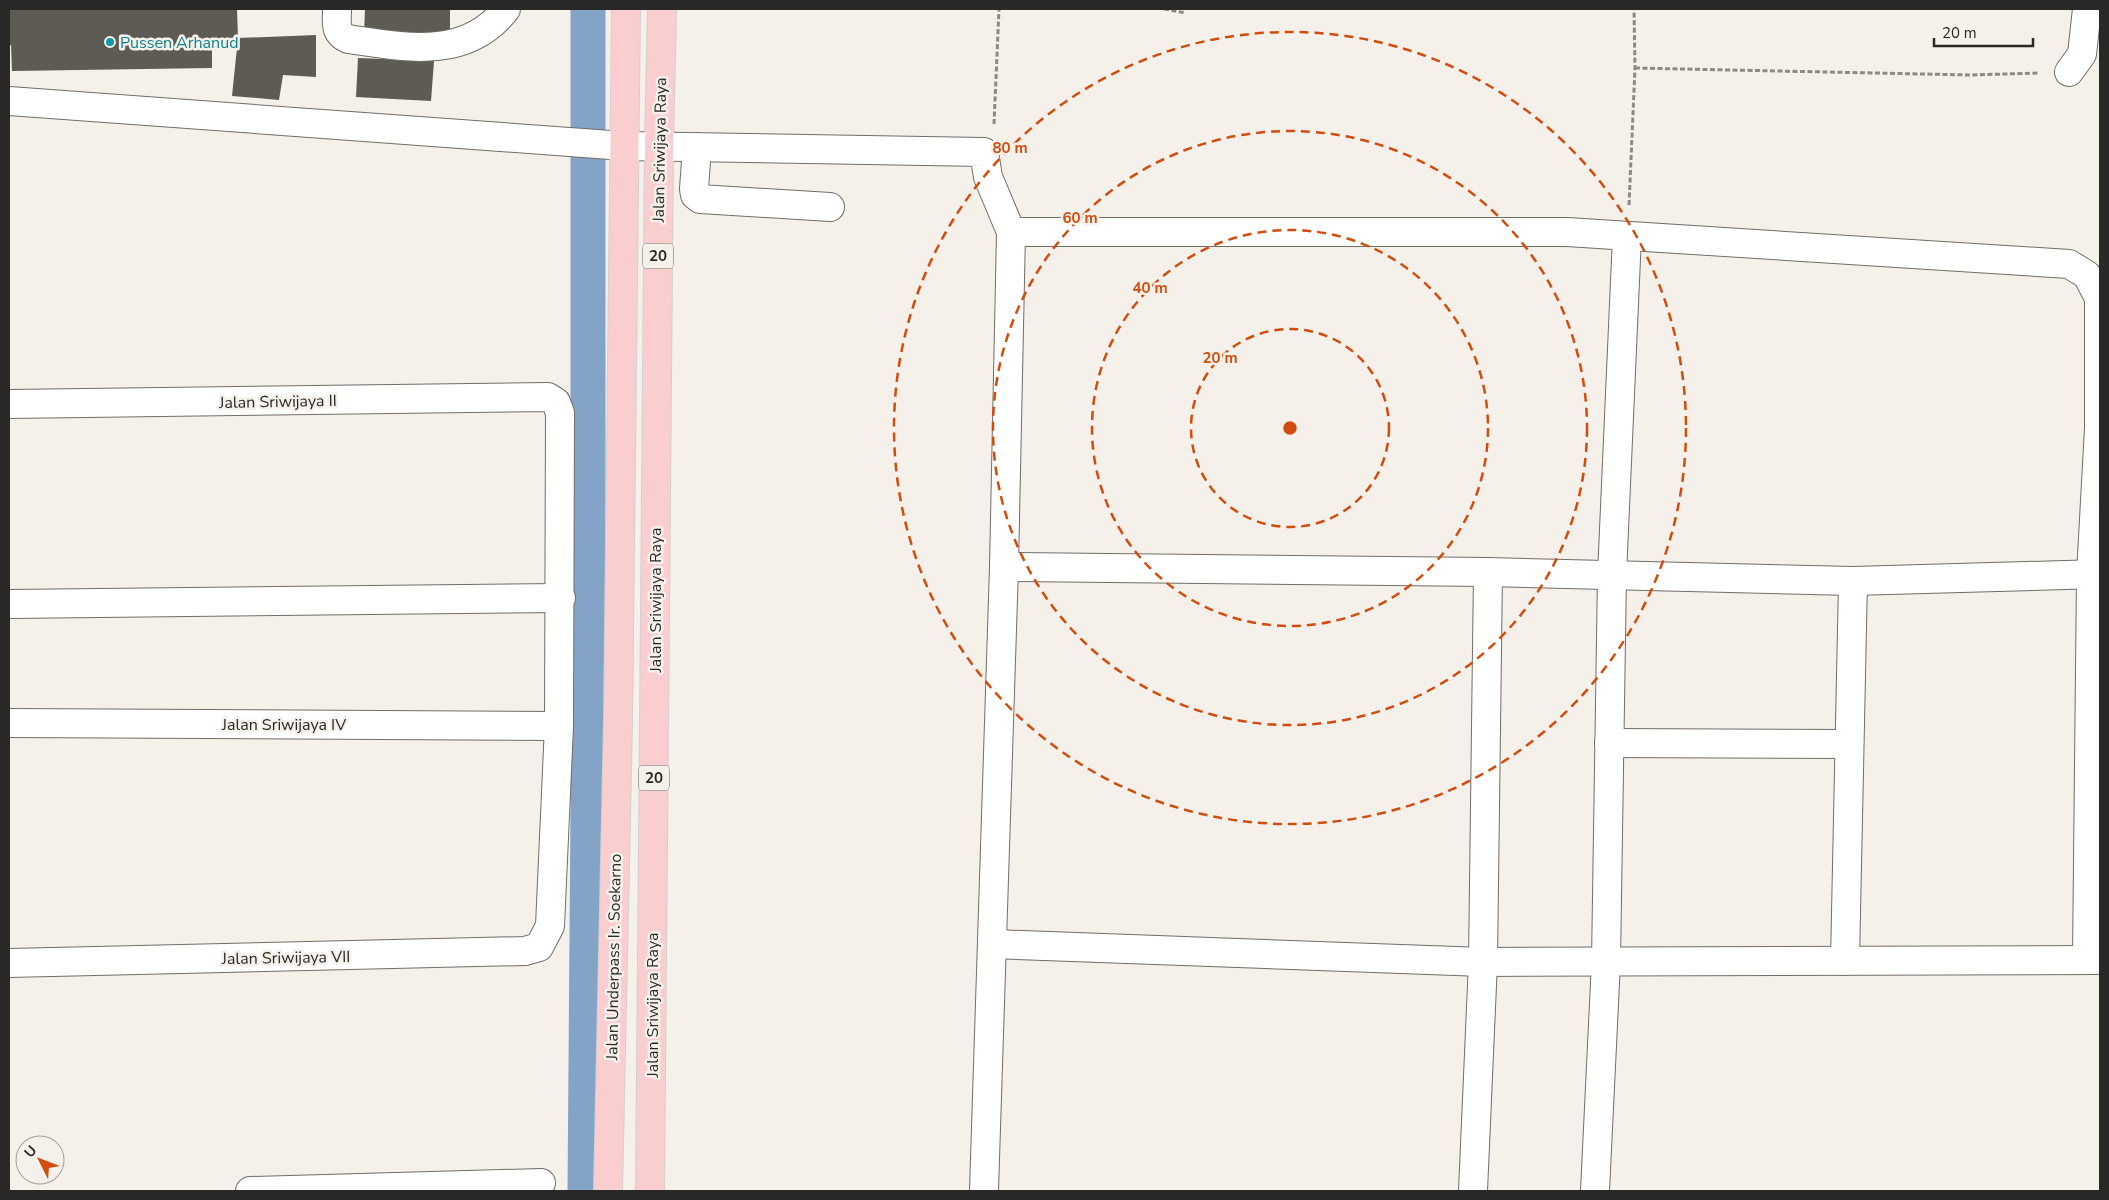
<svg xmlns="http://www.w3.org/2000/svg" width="2109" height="1200" font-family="'Nunito Sans',sans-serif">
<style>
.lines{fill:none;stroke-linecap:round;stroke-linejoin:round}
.canal{stroke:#84a4c7;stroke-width:35}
.building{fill:#5e5b54}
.minor-casing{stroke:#716d67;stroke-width:30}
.major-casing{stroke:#d0d0cf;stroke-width:30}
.path{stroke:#8d8a86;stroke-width:3;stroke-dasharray:5 2.5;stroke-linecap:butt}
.minor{stroke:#fff;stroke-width:28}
.major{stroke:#facece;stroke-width:28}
.ring{fill:none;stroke:#d24c0e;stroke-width:2.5;stroke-dasharray:9 6}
.culture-dot{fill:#0f9aa8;stroke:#f5f1ea;stroke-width:2}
.labels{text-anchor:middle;stroke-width:5;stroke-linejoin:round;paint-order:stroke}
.shield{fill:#f5f1ea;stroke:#676461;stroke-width:1}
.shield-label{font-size:15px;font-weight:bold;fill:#2a2826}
.culture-label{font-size:16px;fill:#0d838f;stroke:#f5f1ea;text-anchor:start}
.street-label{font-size:16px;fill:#2a2826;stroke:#f5f1ea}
.centre{fill:#d24c0e;stroke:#f5f1ea;stroke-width:2.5}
.ring-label{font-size:15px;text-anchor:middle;font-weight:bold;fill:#d24c0e;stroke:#f5f1ea;stroke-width:5;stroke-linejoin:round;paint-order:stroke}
</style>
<rect width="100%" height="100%" fill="#f5f1ea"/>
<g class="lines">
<polyline class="canal" points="585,1191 588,809 588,9"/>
</g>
<g class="building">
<polygon points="9,9 237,9 238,38 316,35 316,77 283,75 279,100 232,96 238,38 212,38 212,68 12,71 11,45 9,45"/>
<polygon points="365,9 450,9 450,34 364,34"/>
<polygon points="358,58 434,61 431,101 356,97"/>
</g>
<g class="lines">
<g class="minor-casing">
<g id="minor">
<path d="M 337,9 C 337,23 334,33 348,39 C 403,47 466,61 506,9"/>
<polyline points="2069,72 2082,54 2087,9"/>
<polyline points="9,101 624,146 984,152 988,177 1011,232 1004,567 984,1190"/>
<polyline points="697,147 694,189 695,195 700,199 830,207"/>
<polyline points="1011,232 1567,232 2069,264 2087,275 2099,298 2099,428 2091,574 2087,960"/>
<polyline points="9,404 548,397 556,402 560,413 559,726 550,926 539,947 525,951 9,963"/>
<polyline points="1004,567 1488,572 1853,581 2100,574"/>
<polyline points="9,604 561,598"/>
<polyline points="9,723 559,726"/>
<polyline points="1609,743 1849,744"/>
<polyline points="992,944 1483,962 2100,960"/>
<polyline points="1845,961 1853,581"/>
<polyline points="250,1191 541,1183"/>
<polyline points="1473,1191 1483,962 1488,572"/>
<polyline points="1595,1191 1606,962 1612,575 1627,236"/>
</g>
</g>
<g class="major-casing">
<g id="major">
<polyline points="608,1191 618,722 626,9"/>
<polyline points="650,1191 659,147 662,9"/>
</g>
</g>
<g class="path">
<polyline points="1164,9 1186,13"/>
<polyline points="1635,68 1970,75 2039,73"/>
<polyline points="994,124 999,9"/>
<polyline points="1629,205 1635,68 1634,9"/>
</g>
<use href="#minor" class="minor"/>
<use href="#major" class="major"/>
</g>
<g class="ring">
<circle cx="1290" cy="428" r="99"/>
<circle cx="1290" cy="428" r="198"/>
<circle cx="1290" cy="428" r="297"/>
<circle cx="1290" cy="428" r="396"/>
</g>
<circle class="culture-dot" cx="110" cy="42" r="5"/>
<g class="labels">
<g class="shield">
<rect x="643" y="243.5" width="30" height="25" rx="4"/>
<rect x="639" y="765.5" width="30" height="25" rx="4"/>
</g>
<g class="shield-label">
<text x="658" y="261">20</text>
<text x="654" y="783">20</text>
</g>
<g class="culture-label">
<text x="120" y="48">Pussen Arhanud</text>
</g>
<g class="street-label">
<text transform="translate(659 150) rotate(-89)" y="6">Jalan Sriwijaya Raya</text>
<text transform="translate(278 401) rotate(-1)" y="6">Jalan Sriwijaya II</text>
<text transform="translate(655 600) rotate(-90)" y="6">Jalan Sriwijaya Raya</text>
<text x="284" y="730">Jalan Sriwijaya IV</text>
<text transform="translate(286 957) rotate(-1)" y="6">Jalan Sriwijaya VII</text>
<text transform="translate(613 957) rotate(-89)" y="6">Jalan Underpass Ir. Soekarno</text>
<text transform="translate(652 1005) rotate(-90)" y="6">Jalan Sriwijaya Raya</text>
</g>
</g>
<circle cx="1290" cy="428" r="8" class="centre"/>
<g class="ring-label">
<text x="1010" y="153">80 m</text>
<text x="1080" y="223">60 m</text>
<text x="1150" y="293">40 m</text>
<text x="1220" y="363">20 m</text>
</g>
<rect width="2109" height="1200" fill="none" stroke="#2a2826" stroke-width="20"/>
<g transform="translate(40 1160) rotate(312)"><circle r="24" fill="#f5f1ea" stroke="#a4a19c"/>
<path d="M0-4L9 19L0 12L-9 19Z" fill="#d24c0e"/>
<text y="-8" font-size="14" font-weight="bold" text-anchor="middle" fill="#2a2826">U</text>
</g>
<path d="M1934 38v8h99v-8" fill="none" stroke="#2a2826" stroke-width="2.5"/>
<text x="1942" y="38" font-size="15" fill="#2a2826" stroke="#f5f1ea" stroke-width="4" paint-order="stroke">20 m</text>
</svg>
